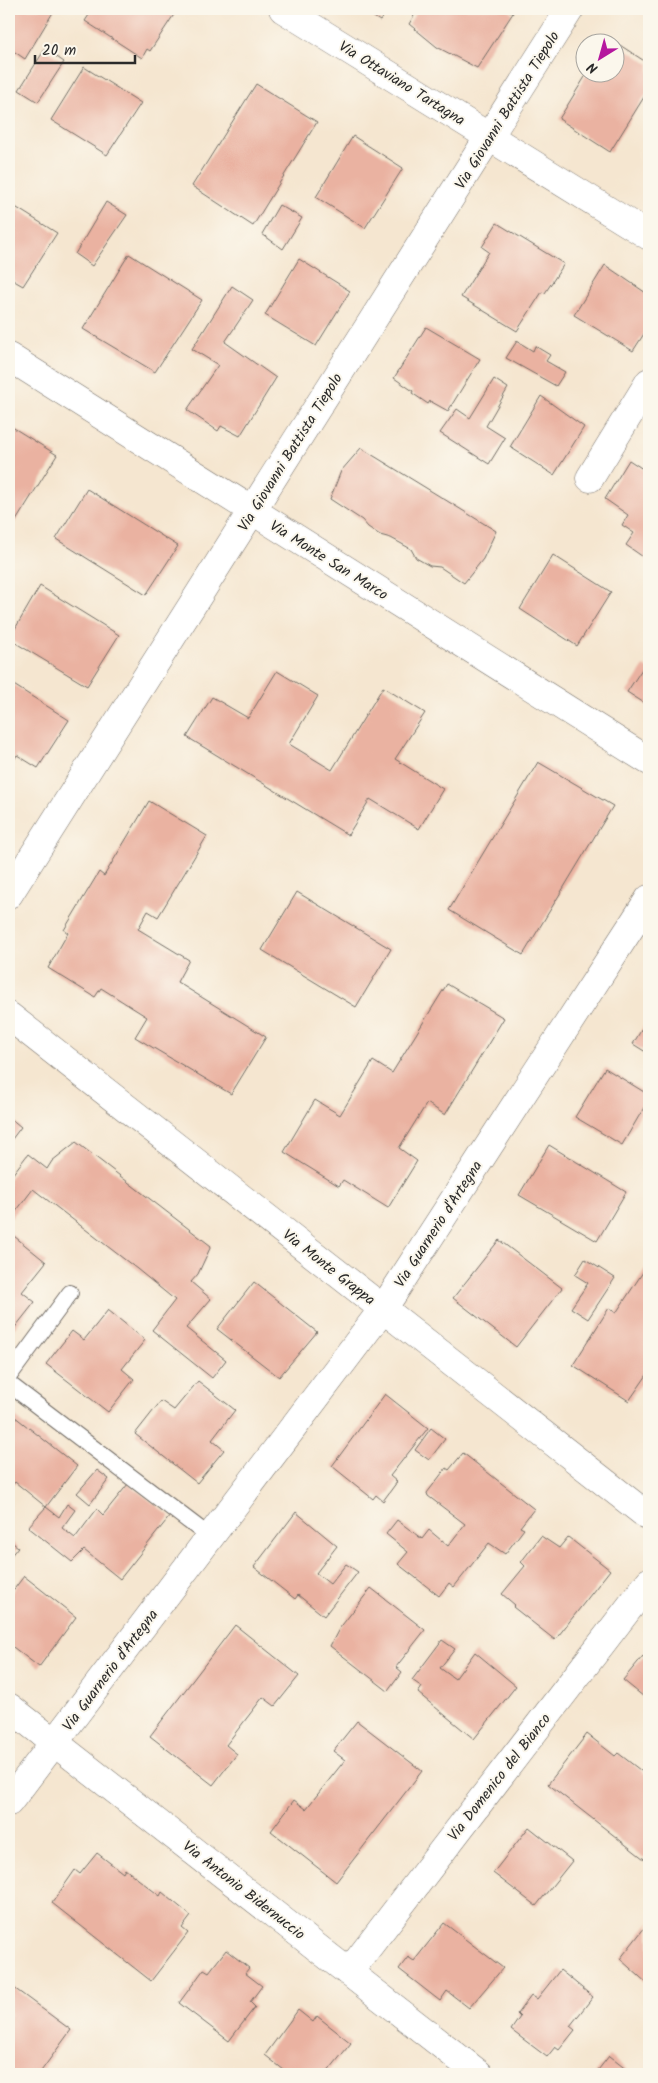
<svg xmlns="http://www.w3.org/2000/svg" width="658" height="2083" font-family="Kalam,sans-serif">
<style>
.building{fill:#eab2a1}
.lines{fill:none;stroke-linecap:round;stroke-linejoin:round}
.service-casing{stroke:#726c65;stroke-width:18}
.minor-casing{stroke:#726c65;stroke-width:29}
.service{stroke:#fff;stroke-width:16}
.minor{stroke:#fff;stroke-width:28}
.labels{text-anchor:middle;stroke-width:4;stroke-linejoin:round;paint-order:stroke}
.street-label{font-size:15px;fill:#2b2b2b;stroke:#fbf7ec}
</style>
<rect width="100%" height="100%" fill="#fbf7ec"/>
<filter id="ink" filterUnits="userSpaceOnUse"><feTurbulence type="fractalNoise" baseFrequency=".02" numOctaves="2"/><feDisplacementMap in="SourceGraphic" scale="10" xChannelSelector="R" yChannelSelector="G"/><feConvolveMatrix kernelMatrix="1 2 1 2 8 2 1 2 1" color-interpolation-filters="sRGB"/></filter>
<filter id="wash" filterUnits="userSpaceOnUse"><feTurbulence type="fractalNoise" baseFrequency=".0096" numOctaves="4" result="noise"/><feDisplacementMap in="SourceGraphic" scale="20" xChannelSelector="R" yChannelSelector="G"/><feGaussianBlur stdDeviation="1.12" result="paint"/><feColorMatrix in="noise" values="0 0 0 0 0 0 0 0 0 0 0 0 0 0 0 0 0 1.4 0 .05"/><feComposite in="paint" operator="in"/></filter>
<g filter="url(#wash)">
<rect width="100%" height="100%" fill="#f5e6d0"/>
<g id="blocks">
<g class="building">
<polygon points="9,9 55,9 25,59 9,48"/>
<polygon points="93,9 168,9 175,13 150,51 147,49 142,58 85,21"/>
<polygon points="361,9 388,9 380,21"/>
<polygon points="418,9 507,9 513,13 477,68 437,47 409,24"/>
<polygon points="609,38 649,64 649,89 610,152 559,119 588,72 616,72 616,42 606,42"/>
<polygon points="45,49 64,62 38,102 19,90"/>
<polygon points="84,67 141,103 107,155 51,120"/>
<polygon points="256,84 317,122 253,226 192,186"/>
<polygon points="353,136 403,168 365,228 316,197"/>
<polygon points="106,202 127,215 92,266 75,254"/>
<polygon points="9,203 57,233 23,286 9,278"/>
<polygon points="279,205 302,218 283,249 262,234"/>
<polygon points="497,223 564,264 545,293 542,292 517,331 461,297 489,252 482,247"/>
<polygon points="129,254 202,300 155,372 83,329"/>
<polygon points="299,259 350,291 316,346 265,315"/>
<polygon points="605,265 649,295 649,326 633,351 574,315"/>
<polygon points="232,286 253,300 225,342 276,378 240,436 221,426 218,431 187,410 218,365 192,349"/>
<polygon points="426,327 480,359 448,411 430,401 428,404 412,393 413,391 394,378"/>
<polygon points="517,341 533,351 535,346 550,355 546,361 565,372 556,386 506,358"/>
<polygon points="494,379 508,388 486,426 505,438 489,464 440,433 457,409 470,418"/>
<polygon points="541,396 584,427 554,475 510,447"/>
<polygon points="9,425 57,455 9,532"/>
<polygon points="361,448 496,531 483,559 464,583 440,567 430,566 416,558 411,549 391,538 380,535 368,527 362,520 330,499 341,471"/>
<polygon points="629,460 649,473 649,561 626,545 634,533 622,525 628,515 605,499"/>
<polygon points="87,489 178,546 146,595 56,539"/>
<polygon points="553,555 611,592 577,646 520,609"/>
<polygon points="40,586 119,635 87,686 9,639"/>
<polygon points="644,666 649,669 649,706 627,692"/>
<polygon points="277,671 318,696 289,744 332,770 383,687 425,713 395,759 443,789 419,829 370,799 348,835 187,737 212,697 248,718"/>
<polygon points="9,682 69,720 38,768 17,755 12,763 9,761"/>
<polygon points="538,762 613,806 523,955 449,910"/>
<polygon points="149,801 207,836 158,917 148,911 138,929 189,960 177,982 266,1037 231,1094 135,1037 147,1017 101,988 95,997 48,968 68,933 64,930 99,872 104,876"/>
<polygon points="297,892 391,949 356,1007 262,950"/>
<polygon points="447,984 504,1018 445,1115 427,1103 399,1148 417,1161 388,1208 343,1180 339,1186 284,1152 315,1100 340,1115 373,1061 392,1073"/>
<polygon points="649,1017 649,1054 633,1044"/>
<polygon points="605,1068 649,1095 649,1099 622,1145 575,1117"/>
<polygon points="9,1117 21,1127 9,1143"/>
<polygon points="76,1142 211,1246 198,1274 191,1282 211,1299 186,1328 226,1360 212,1378 152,1330 175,1300 137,1269 33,1189 11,1218 9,1216 9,1179 28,1154 47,1169 52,1161"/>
<polygon points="549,1145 626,1192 597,1241 519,1195"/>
<polygon points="9,1232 46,1262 22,1292 35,1302 9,1335"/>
<polygon points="499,1240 562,1288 516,1347 453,1298"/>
<polygon points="585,1259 615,1278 588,1319 571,1308 588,1283 575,1275"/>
<polygon points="649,1263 649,1372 629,1401 573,1365 609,1308 616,1313"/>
<polygon points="254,1282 317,1332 279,1377 217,1329"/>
<polygon points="108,1310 145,1340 122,1369 134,1379 108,1412 46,1364 72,1331 84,1340"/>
<polygon points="198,1381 235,1410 212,1440 224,1450 197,1483 135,1434 161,1401 174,1410"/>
<polygon points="385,1394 428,1428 390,1476 397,1482 383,1501 376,1495 373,1499 332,1466"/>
<polygon points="14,1416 77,1466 46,1507 59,1517 67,1504 75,1510 62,1528 75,1538 97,1509 103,1515 128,1484 170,1516 120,1579 84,1550 72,1562 28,1527 46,1507 15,1482 9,1489 9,1423"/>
<polygon points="431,1428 445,1439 429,1460 415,1450"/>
<polygon points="463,1453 534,1509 520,1527 524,1529 505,1554 489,1543 454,1587 449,1583 439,1596 398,1564 408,1552 386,1534 397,1520 422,1539 429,1530 448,1546 465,1524 428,1496 427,1493 446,1468 449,1470"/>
<polygon points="97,1470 109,1479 90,1504 77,1493"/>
<polygon points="296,1512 337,1546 316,1573 330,1584 346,1564 358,1572 324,1616 298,1595 295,1599 254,1567"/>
<polygon points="541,1536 559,1548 568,1537 610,1570 555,1640 513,1607 515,1605 502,1594 525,1566 521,1562"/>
<polygon points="9,1540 18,1547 9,1558"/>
<polygon points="24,1576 76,1617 39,1667 9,1644 9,1596"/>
<polygon points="371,1588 425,1630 396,1667 402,1672 388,1691 330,1646 339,1629"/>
<polygon points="235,1625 299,1676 275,1706 263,1697 226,1745 237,1754 213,1785 150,1736"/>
<polygon points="442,1640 455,1649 440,1668 455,1679 475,1652 516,1686 474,1739 418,1693 422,1687 412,1680"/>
<polygon points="649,1654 649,1701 623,1680 643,1656 646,1658"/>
<polygon points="357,1721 422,1771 336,1882 271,1831 294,1800 306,1809 345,1760 333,1751"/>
<polygon points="587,1734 615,1756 618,1753 649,1777 649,1852 644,1859 548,1784"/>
<polygon points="529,1827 572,1861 536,1906 493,1873"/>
<polygon points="97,1853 123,1873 125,1869 160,1896 162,1892 191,1916 182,1928 188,1933 151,1981 52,1903 75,1870 80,1874"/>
<polygon points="649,1922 649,1985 620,1959"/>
<polygon points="444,1923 503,1968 469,2008 447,1991 440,2001 399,1969 408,1957 414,1961"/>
<polygon points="226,1950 249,1968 245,1973 262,1986 250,2002 255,2007 229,2041 179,2003 204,1969 209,1972"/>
<polygon points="560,1970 593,1997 570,2026 575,2030 559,2050 555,2047 547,2057 511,2030 520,2017 517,2014 531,1995 537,1999"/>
<polygon points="10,1985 71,2030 39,2074 9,2074"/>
<polygon points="298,2010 313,2022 317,2016 351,2043 326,2074 289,2074 265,2055"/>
<polygon points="609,2056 632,2074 595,2074"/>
</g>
</g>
</g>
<g filter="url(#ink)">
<use href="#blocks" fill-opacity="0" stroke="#726c65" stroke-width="1"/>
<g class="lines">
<g class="service-casing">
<g id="service">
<polyline points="9,1376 70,1293"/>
<polyline points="9,1384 210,1537"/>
</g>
</g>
<g class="minor-casing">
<g id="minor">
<polyline points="283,9 649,236"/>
<polyline points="9,357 649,761"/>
<polyline points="590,478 649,382"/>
<polyline points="9,894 570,9"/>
<polyline points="9,1016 649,1517"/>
<polyline points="9,1707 479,2074"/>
<polyline points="9,1802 383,1309 649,899"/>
<polyline points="349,1972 649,1582"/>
</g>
</g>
<use href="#service" class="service"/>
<use href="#minor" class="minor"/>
</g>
</g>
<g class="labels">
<g class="street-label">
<text transform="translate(402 83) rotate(32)" y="5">Via Ottaviano Tartagna</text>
<text transform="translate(507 110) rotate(-58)" y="5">Via Giovanni Battista Tiepolo</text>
<text transform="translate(290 452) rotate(-58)" y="5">Via Giovanni Battista Tiepolo</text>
<text transform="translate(329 560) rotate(32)" y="5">Via Monte San Marco</text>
<text transform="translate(438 1224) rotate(-57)" y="5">Via Guarnerio d'Artegna</text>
<text transform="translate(329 1267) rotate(38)" y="5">Via Monte Grappa</text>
<text transform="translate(110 1670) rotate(-53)" y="5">Via Guarnerio d'Artegna</text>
<text transform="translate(499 1777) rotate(-52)" y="5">Via Domenico del Bianco</text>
<text transform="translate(244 1890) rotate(38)" y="5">Via Antonio Bidernuccio</text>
</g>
</g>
<rect width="658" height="2083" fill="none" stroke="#fbf7ec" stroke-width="30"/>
<g transform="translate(600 58) rotate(217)"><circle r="24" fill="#fbf7ec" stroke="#a8a59f"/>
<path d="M0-4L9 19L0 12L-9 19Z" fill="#b5179e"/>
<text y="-8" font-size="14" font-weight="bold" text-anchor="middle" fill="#2b2b2b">N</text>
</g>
<path d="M35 55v8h100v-8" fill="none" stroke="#2b2b2b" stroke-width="2.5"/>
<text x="42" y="55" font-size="15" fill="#2b2b2b" stroke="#fbf7ec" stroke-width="4" paint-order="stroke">20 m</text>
</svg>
